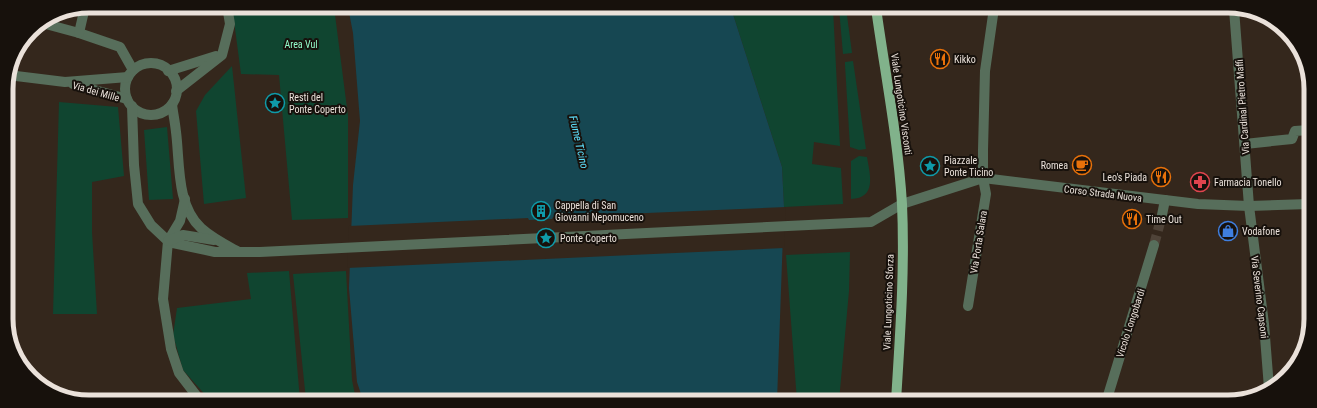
<svg xmlns="http://www.w3.org/2000/svg" width="1317" height="408" font-family="'Roboto Condensed',sans-serif">
<style>
.green{fill:#104530}
.water{fill:#164752}
.pier{fill:#34271c}
.lines{fill:none;stroke-linecap:round;stroke-linejoin:round}
.minor-tunnel{stroke:#4f4338;stroke-width:10;stroke-dasharray:10 5;stroke-linecap:butt}
.minor{stroke:#576e5b;stroke-width:10}
.major{stroke:#81b28b;stroke-width:10}
.labels{text-anchor:middle;stroke-width:4;stroke-linejoin:round;paint-order:stroke}
.park-label{font-size:10px;fill:#93fccb;stroke:#17110c}
.poi-label{font-size:10px;fill:#eae1da;stroke:#17110c;text-anchor:start}
.street-label{font-size:10px;fill:#eae1da;stroke:#17110c}
.water-label{font-size:11px;font-style:italic;fill:#5ee1fe;stroke:#17110c}
.rim{fill:none;stroke:#eae1da;stroke-width:5}
</style>
<rect width="100%" height="100%" fill="#34271c"/>
<g class="green">
<polygon points="232,6 334,7 348,116 348,218 292,220 279,75 241,74"/>
<polygon points="731,8 833,8 840,146 814,142 812,164 841,168 843,204 784,207 782,167"/>
<polygon points="839,8 846,8 852,53 843,54"/>
<polygon points="853,61 866,149 859,150 850,147 845,65 845,62"/>
<polygon points="232,66 246,198 204,204 196,111 205,95"/>
<polygon points="59,102 118,107 124,176 92,182 92,232 97,314 53,314"/>
<polygon points="167,127 173,199 149,200 144,130"/>
<path d="M 859,156 L 867,157 C 870,175 877,198 851,199 L 851,161 Z"/>
<polygon points="850,252 849,291 839,401 797,401 786,255"/>
<polygon points="289,271 300,400 209,399 183,370 173,335 177,308 251,299 247,273"/>
<polygon points="346,271 352,380 356,400 306,400 293,274"/>
</g>
<polygon class="water" points="348,7 731,8 782,167 784,207 777,401 363,400 357,382 349,288 353,185 360,121 353,33"/>
<polygon class="pier" points="786,207 784,248 347,268 349,226 528,218 529,220 552,219 553,217"/>
<g class="lines">
<polyline class="minor-tunnel" points="1154,245 1162,215"/>
<g class="minor">
<polyline points="1234,9 1249,206 1264,324 1269,388"/>
<polyline points="42,23 79,33 120,47 133,70"/>
<polyline points="79,33 85,7"/>
<circle cx="151" cy="89" r="26"/>
<polyline points="168,71 216,56"/>
<polyline points="8,75 65,82 128,77"/>
<polyline points="73,84 127,99"/>
<polyline points="176,91 222,55 230,24 227,6"/>
<path d="M 172,104 C 173,113 175,122 176,132 C 180,162 176,205 201,228 C 212,238 224,244 237,251"/>
<polyline points="132,106 134,165 138,204 151,225 168,241 173,243 215,252 260,252 871,222 902,204 983,178 1198,204 1249,206 1309,204"/>
<polyline points="1245,144 1292,139 1295,131 1309,130"/>
<polyline points="185,199 180,221 168,241 163,299 171,349 179,373 199,399"/>
<polyline points="1162,215 1165,200"/>
<polyline points="168,241 183,235 214,240"/>
<polyline points="968,306 986,194 983,178 983,150 985,71 994,8"/>
<polyline points="1106,402 1154,245"/>
</g>
<path class="major" d="M 876,8 C 885,73 898,138 902,204 C 905,269 900,336 896,401"/>
</g>
<defs>
<g id="restaurant-ring" transform="scale(1)"><circle r="9.5" fill="#17110c" stroke="#e8710a" stroke-width="1.5"/><path d="M-5-6h1v4h1v-4h1v4h1v-4h1v5L-1.5 .5V6h-2V.5L-5-1ZM5-6V6H3V1.5H1.5Q1.5-4 5-6Z" fill="#e8710a"/></g>
<g id="sight-ring" transform="scale(1)"><circle r="9.5" fill="#17110c" stroke="#0f9aa8" stroke-width="1.5"/><path d="M0-6L1.8-2.2L6-1.7L2.9 1.2L3.7 5.4L0 3.3L-3.7 5.4L-2.9 1.2L-6-1.7L-1.8-2.2Z" fill="#0f9aa8"/></g>
<g id="cafe-ring" transform="scale(1)"><circle r="9.5" fill="#17110c" stroke="#e8710a" stroke-width="1.5"/><path d="M-5.5-4.5H6V0H3Q3 3.5 0 3.5H-2.5Q-5.5 3.5-5.5 0ZM3-3.2v2h1.7v-2ZM-6 4.5H4V6H-6Z" fill="#e8710a"/></g>
<g id="pharmacy-ring" transform="scale(1)"><circle r="9.5" fill="#17110c" stroke="#e0444e" stroke-width="1.5"/><path d="M-2-6h4v4h4v4h-4v4h-4v-4h-4v-4h4Z" fill="#e0444e"/></g>
<g id="building-ring" transform="scale(1)"><circle r="9.5" fill="#17110c" stroke="#0f9aa8" stroke-width="1.5"/><path d="M-4-6H4V6H1V3H-1V6H-4ZM-2.5-4.3h1.7v1.8h-1.7ZM.8-4.3h1.7v1.8H.8ZM-2.5-1h1.7V.8h-1.7ZM.8-1h1.7V.8H.8Z" fill="#0f9aa8"/></g>
<g id="shop-ring" transform="scale(1)"><circle r="9.5" fill="#17110c" stroke="#3f7fe0" stroke-width="1.5"/><path d="M-5-2.5h2.3a2.7 3.5 0 0 1 5.4 0H5L5.5 6h-11ZM-1.5-2.5h3a1.5 2.3 0 0 0-3 0Z" fill="#3f7fe0"/></g>
</defs>
<g fill-rule="evenodd">
<use href="#restaurant-ring" x="940" y="59"/>
<use href="#sight-ring" x="275" y="103"/>
<use href="#cafe-ring" x="1082" y="165"/>
<use href="#sight-ring" x="930" y="166"/>
<use href="#restaurant-ring" x="1161" y="177"/>
<use href="#pharmacy-ring" x="1200" y="182"/>
<use href="#building-ring" x="541" y="211"/>
<use href="#restaurant-ring" x="1132" y="219"/>
<use href="#shop-ring" x="1228" y="231"/>
<use href="#sight-ring" x="546" y="238"/>
</g>
<g class="labels">
<g class="park-label">
<text x="301" y="48">Area Vul</text>
</g>
<g class="poi-label">
<text x="954" y="63">Kikko</text>
<text x="289" y="101">Resti del<tspan x="289" dy="12">Ponte Coperto</tspan></text>
<text x="944" y="164">Piazzale<tspan x="944" dy="12">Ponte Ticino</tspan></text>
<text x="1068" y="169" text-anchor="end">Romea</text>
<text x="1147" y="181" text-anchor="end">Leo's Piada</text>
<text x="1214" y="186">Farmacia Tonello</text>
<text x="555" y="209">Cappella di San<tspan x="555" dy="12">Giovanni Nepomuceno</tspan></text>
<text x="1146" y="223">Time Out</text>
<text x="1242" y="235">Vodafone</text>
<text x="560" y="242">Ponte Coperto</text>
</g>
<g class="street-label">
<text transform="translate(96 91) rotate(16)" y="4">Via dei Mille</text>
<text transform="translate(902 104) rotate(82)" y="4">Viale Lungoticino Visconti</text>
<text transform="translate(1242 107) rotate(-94)" y="4">Via Cardinal Pietro Maffi</text>
<text transform="translate(1103 193) rotate(7)" y="4">Corso Strada Nuova</text>
<text transform="translate(978 242) rotate(-81)" y="4">Via Porta Salara</text>
<text transform="translate(1260 297) rotate(83)" y="4">Via Severino Capsoni</text>
<text transform="translate(888 302) rotate(-88)" y="4">Viale Lungoticino Sforza</text>
<text transform="translate(1130 323) rotate(-72)" y="4">Vicolo Longobardi</text>
</g>
<g class="water-label">
<text transform="translate(579 142) rotate(77)" y="4">Fiume Ticino</text>
</g>
</g>
<path d="M0 0H1317V408H0ZM89 13H1228A76 76 0 0 1 1304 89V319A76 76 0 0 1 1228 395H89A76 76 0 0 1 13 319V89A76 76 0 0 1 89 13Z" fill="#17110c" fill-rule="evenodd"/>
<path class="rim" d="M89 13H1228A76 76 0 0 1 1304 89V319A76 76 0 0 1 1228 395H89A76 76 0 0 1 13 319V89A76 76 0 0 1 89 13Z"/>
</svg>
